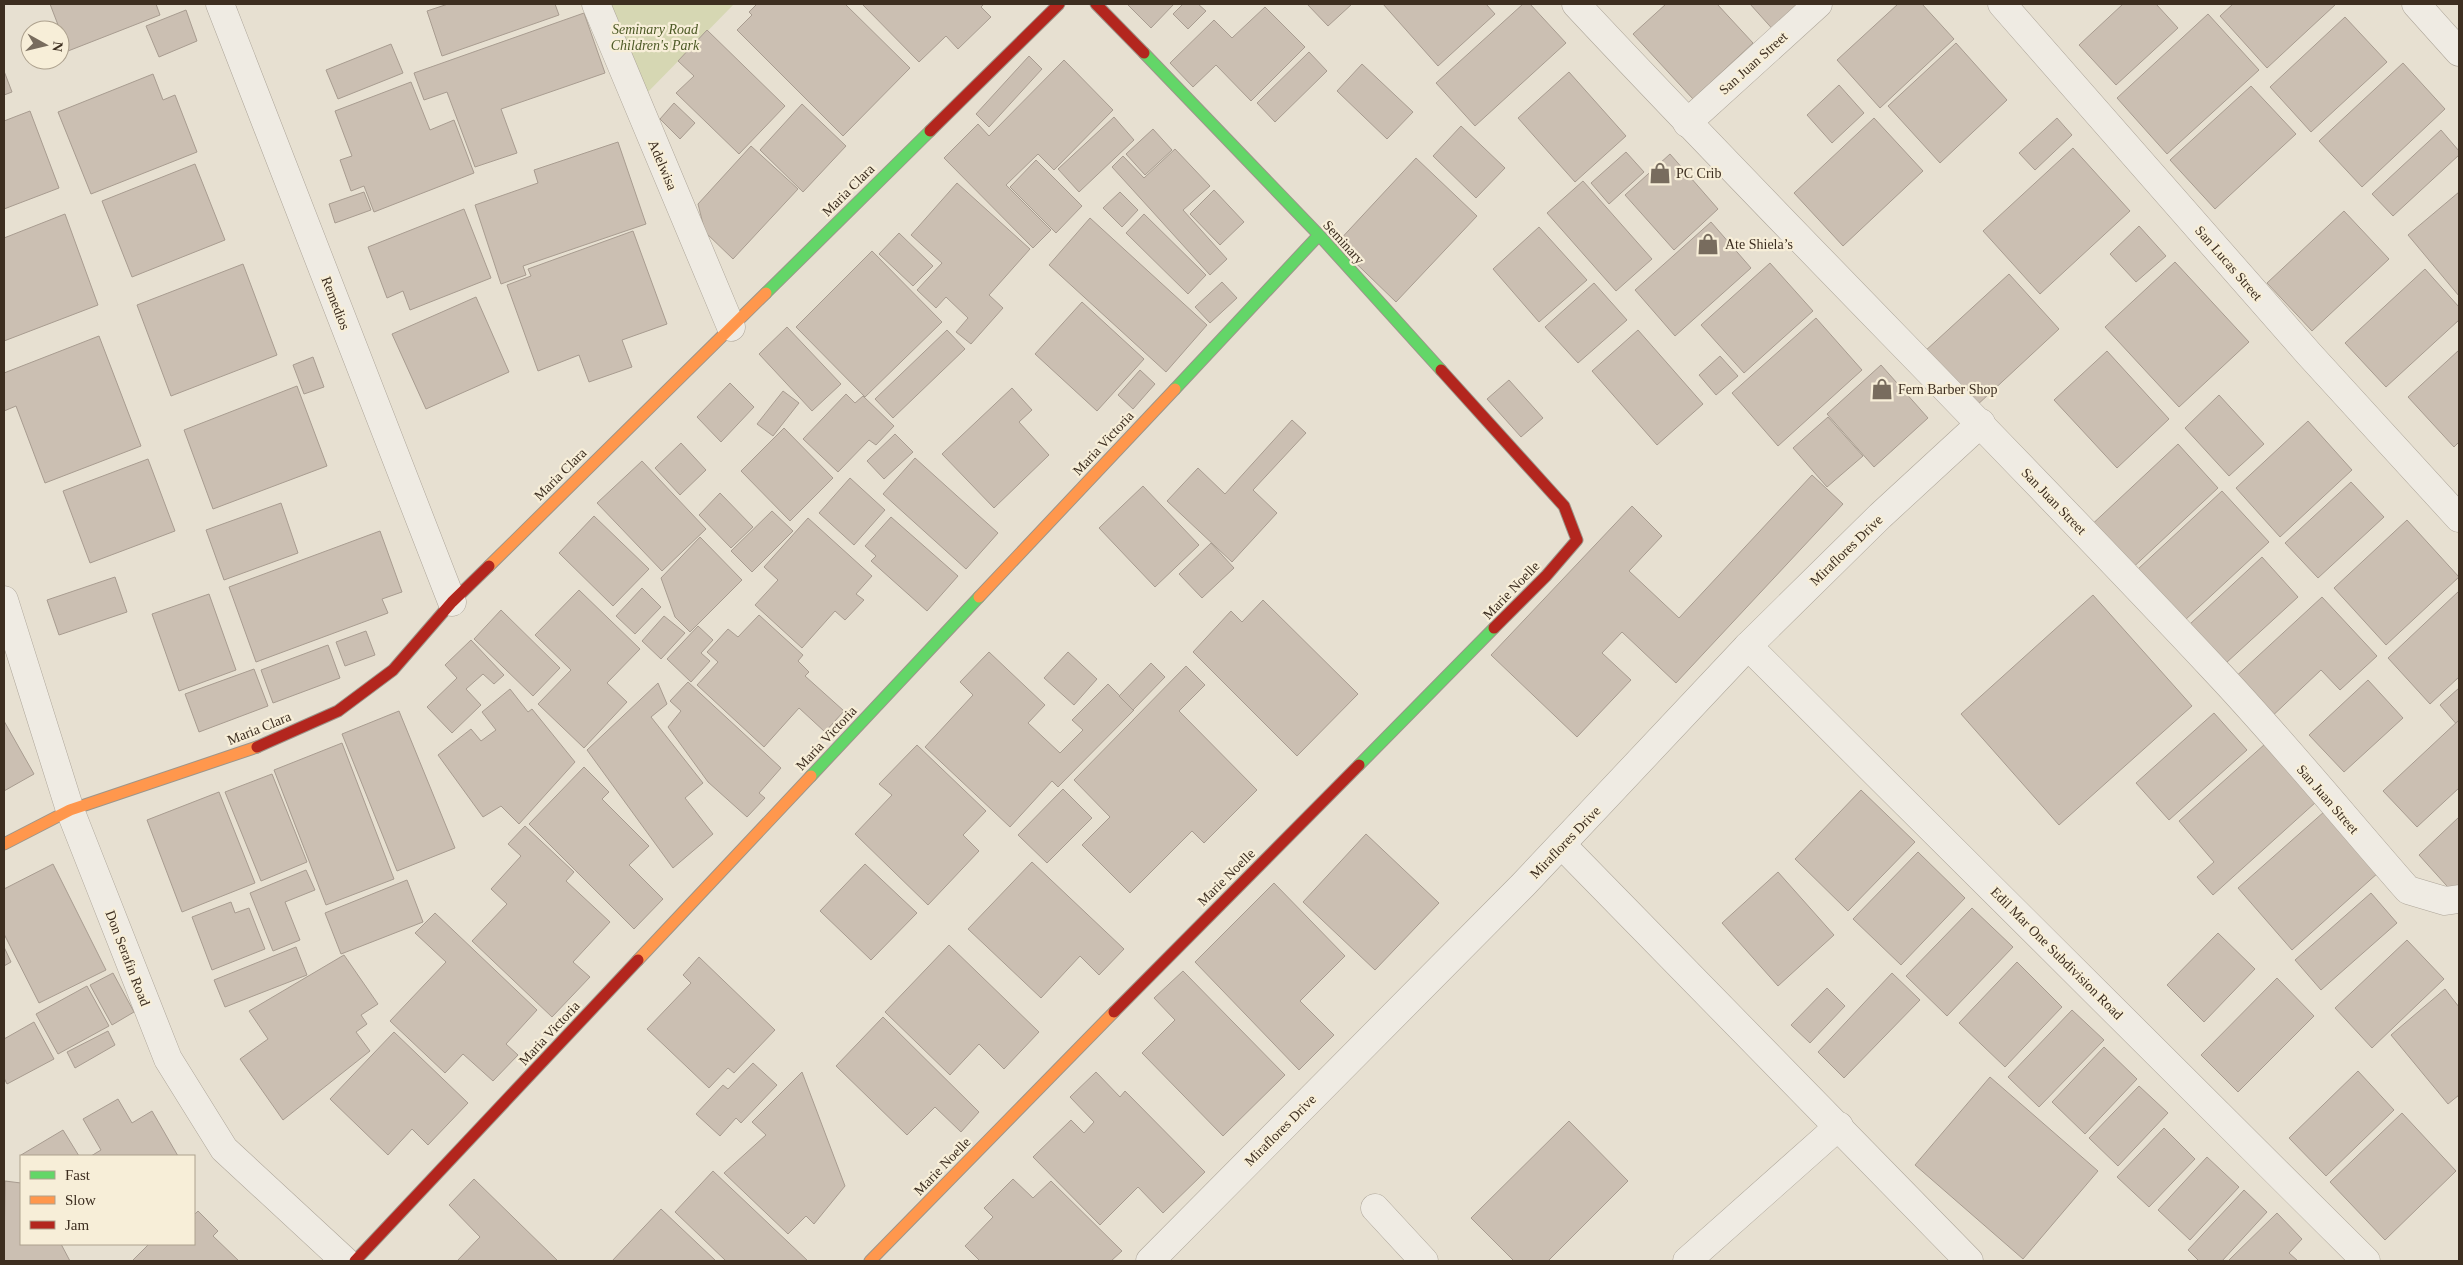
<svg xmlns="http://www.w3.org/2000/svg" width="2463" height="1265" font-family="Georgia,serif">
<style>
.green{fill:#d6d7b3}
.building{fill:#cbbfb2;stroke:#a89c90}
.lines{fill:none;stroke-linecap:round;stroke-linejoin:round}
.street-casing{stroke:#ada599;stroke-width:29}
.fast-casing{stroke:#9c958a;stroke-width:13}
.slow-casing{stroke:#9c958a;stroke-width:13}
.jam-casing{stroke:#9c958a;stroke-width:13}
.street{stroke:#efebe3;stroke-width:28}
.fast{stroke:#63d668;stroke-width:11}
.slow{stroke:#ff974d;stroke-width:11}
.jam{stroke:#b3261e;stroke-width:11}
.labels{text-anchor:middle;stroke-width:4.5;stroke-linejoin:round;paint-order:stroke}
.park-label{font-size:14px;font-style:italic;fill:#4d5a26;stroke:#f7eed8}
.street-label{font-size:14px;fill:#3d2e20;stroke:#f7eed8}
.poi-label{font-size:14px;fill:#3d2e20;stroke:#f7eed8;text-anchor:start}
</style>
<rect width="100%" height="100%" fill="#e7e0d1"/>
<polygon class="green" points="606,4 734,4 644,96"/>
<g class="building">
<polygon points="50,4 156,4 160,15 68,51"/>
<polygon points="448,4 555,4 559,15 442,56 427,11"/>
<polygon points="757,4 845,4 910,68 843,136 737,30 752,15 749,12"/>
<polygon points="862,4 984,4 981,7 991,17 958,49 946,36 919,62"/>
<polygon points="1127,4 1174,4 1151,28"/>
<polygon points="1183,4 1198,4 1206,11 1188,29 1173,14"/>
<polygon points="1307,4 1352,4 1328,26"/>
<polygon points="1383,4 1486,4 1495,14 1438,66"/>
<polygon points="1523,4 1530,4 1566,43 1475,126 1436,83"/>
<polygon points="1666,4 1717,4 1753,43 1693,99 1633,34"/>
<polygon points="1750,4 1809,4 1777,34"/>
<polygon points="1898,4 1922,4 1954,39 1880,108 1837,60"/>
<polygon points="2123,4 2156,4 2178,28 2116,85 2079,45"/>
<polygon points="2233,4 2336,4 2267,68 2220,16"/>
<polygon points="1265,7 1305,47 1251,101 1216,65 1193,87 1170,63 1214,20 1232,38"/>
<polygon points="186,10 197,41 159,57 146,26"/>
<polygon points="584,13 605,73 501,109 517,153 475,167 447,92 424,100 414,73"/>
<polygon points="2208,14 2259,70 2167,154 2117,98"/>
<polygon points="2345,17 2387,62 2311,132 2270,87"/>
<polygon points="707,30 785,106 739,154 676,93 694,76 678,61"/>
<polygon points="1956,43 2007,100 1940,163 1888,106"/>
<polygon points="391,44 403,73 338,99 326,70"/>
<polygon points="1309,52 1327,71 1275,122 1257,103"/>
<polygon points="1029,56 1042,69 989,127 976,114"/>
<polygon points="1064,60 1113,110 1054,170 1038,154 1006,185 1051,230 1033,248 944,158 978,124 989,136"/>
<polygon points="2403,63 2445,109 2362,187 2319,141"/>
<polygon points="1362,64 1413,112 1387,139 1337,91"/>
<polygon points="4,71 12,92 4,95"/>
<polygon points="1569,72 1626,136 1575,182 1518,118"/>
<polygon points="153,74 163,100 175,95 197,152 91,194 58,112"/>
<polygon points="411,82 430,130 454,120 474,173 374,212 364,186 351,191 340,160 352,156 335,111"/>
<polygon points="1839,85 1864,113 1832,143 1807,115"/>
<polygon points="2251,86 2296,134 2215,209 2170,160"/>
<polygon points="674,103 695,123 680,139 660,119"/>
<polygon points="802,104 846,146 803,192 760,150"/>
<polygon points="30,111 59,188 4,209 4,121"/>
<polygon points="1114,117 1134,140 1079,192 1058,169"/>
<polygon points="1874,118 1923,171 1843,246 1794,193"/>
<polygon points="2057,118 2072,135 2035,170 2019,153"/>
<polygon points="1461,126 1505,168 1476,198 1433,156"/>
<polygon points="1153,129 1172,150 1145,175 1126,154"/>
<polygon points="2441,130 2459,151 2459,155 2393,216 2372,194"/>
<polygon points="618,142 646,224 523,266 526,275 501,284 475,205 538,183 534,170"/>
<polygon points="751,146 798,189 733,259 705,232 698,204"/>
<polygon points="2073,148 2130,211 2040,294 1983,231"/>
<polygon points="1175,149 1210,186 1183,210 1227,259 1210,275 1112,167 1123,156 1144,178"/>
<polygon points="1626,152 1644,172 1609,204 1591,183"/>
<polygon points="1670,154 1718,209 1674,250 1625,195"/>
<polygon points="1416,158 1477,216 1396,302 1336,244"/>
<polygon points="1036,160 1082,206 1056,233 1010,187"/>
<polygon points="195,164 225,240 132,277 102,201"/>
<polygon points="1583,181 1652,259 1616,291 1547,213"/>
<polygon points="957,183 1030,249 989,295 1003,308 971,344 956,332 968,318 946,297 936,308 917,290 942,263 911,235"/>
<polygon points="1214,190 1244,222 1220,245 1190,214"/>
<polygon points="364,192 371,210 335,223 329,204"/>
<polygon points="1120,192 1138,210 1122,227 1103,208"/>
<polygon points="2459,192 2459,296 2408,235"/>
<polygon points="464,209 491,278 410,310 403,291 387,298 368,247"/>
<polygon points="2344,211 2389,259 2312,331 2267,283"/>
<polygon points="65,214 98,305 4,341 4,238"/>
<polygon points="1144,214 1206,275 1188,294 1126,233"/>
<polygon points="1090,218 1207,325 1166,372 1049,265"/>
<polygon points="1711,222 1751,268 1675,336 1635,290"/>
<polygon points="2139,226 2166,256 2136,282 2110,254"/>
<polygon points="1539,227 1587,280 1539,322 1493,269"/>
<polygon points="633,231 667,324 622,340 632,367 589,382 579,355 538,371 507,285 531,276 528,269"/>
<polygon points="899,233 933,266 913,286 879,254"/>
<polygon points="872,251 942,322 865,397 796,327"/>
<polygon points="2175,262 2249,342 2179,407 2105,327"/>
<polygon points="1770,263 1813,311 1744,373 1701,325"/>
<polygon points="243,264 277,355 171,396 137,305"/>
<polygon points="2425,269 2459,307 2459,320 2386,387 2345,343"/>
<polygon points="2009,274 2059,329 1975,407 1924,352"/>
<polygon points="1222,282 1237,298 1210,323 1195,307"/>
<polygon points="1594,283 1627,320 1578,363 1545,327"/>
<polygon points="476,297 509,372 426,409 392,334"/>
<polygon points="1082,302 1144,359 1097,411 1035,354"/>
<polygon points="1816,318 1862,370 1778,446 1732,393"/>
<polygon points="787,327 841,384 812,411 759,354"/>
<polygon points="947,330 965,349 893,418 875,399"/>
<polygon points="1638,330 1703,404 1657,445 1592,371"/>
<polygon points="99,336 141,446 45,483 16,406 4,411 4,373"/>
<polygon points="2459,350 2459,442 2454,447 2408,397"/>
<polygon points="2107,351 2169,419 2117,468 2054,400"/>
<polygon points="1720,356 1738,376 1716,395 1699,375"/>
<polygon points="313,357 324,387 304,394 293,365"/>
<polygon points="1881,365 1928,418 1874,467 1827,414"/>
<polygon points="1140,370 1155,384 1133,409 1118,395"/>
<polygon points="1509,380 1543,418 1521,437 1487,399"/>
<polygon points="730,383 754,407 721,442 697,417"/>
<polygon points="297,386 327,466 213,509 184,430"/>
<polygon points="1012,388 1032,410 1019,422 1049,455 994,508 942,454"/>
<polygon points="783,391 799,403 773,436 757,424"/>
<polygon points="846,394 855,403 863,396 894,426 876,445 869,440 838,472 803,439"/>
<polygon points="2219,395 2264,444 2229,476 2185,428"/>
<polygon points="1828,417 1863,456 1827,487 1793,448"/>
<polygon points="1292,420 1306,433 1253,490 1277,513 1232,562 1167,501 1198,468 1225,494"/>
<polygon points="2308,421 2352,470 2280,537 2236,488"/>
<polygon points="784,428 833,478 790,521 741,471"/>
<polygon points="895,434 913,452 884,479 867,461"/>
<polygon points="681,443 706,470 680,495 655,468"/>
<polygon points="2178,444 2218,488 2126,574 2086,530"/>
<polygon points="915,458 998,533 966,569 883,494"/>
<polygon points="148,459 175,531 90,563 63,491"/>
<polygon points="642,461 706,529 662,571 597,503"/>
<polygon points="1812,475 1843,504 1676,683 1622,632 1602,653 1631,680 1577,737 1491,655 1632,506 1662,536 1629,571 1679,618"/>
<polygon points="850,478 885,510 854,545 819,513"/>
<polygon points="2351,482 2384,517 2318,578 2285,543"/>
<polygon points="1143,486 1199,545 1155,587 1099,528"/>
<polygon points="2222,491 2269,542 2185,620 2138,569"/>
<polygon points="720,493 753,527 731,548 699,515"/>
<polygon points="281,503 298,553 224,580 206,530"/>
<polygon points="772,511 793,531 752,572 731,551"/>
<polygon points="594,516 649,569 613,606 559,553"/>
<polygon points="891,517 958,576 927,611 871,561 876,556 865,546"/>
<polygon points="808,518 872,576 856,594 864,600 845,620 835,611 802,648 755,605 778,580 764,567"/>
<polygon points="2407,520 2459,577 2386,645 2334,588"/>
<polygon points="380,531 402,592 382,599 388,613 256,662 229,587"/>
<polygon points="700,537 742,580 690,632 675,617 661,578"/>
<polygon points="1211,543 1234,568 1202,598 1179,574"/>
<polygon points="2262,557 2298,597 2226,663 2190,624"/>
<polygon points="115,577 127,612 59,635 47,600"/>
<polygon points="642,588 661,607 635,634 616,616"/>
<polygon points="579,590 640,649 607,683 627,702 584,748 538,704 571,670 535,635"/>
<polygon points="2459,591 2459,677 2430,704 2388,658"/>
<polygon points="209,594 236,670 179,691 152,614"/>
<polygon points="2093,595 2192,706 2059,825 1961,714"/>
<polygon points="2322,597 2377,656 2340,690 2321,670 2267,721 2231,681"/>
<polygon points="1263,600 1358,694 1297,756 1193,652 1231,611 1242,622"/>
<polygon points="501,610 560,668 533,696 474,639"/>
<polygon points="759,615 803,655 798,661 809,672 805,676 844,711 825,732 799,708 764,747 697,685 718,662 707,652 728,629 738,637"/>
<polygon points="664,616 685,633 661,659 642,641"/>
<polygon points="698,626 713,640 701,653 710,661 691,682 667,659"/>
<polygon points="366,631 375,655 345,666 336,642"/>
<polygon points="471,640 504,675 494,684 483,674 466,689 481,705 452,733 427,707 457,678 445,665"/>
<polygon points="328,645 340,678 273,703 261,670"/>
<polygon points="989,652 1045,705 1028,723 1060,753 1083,730 1072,720 1108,684 1134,710 1058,787 1052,781 1010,827 925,747 973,695 960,682"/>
<polygon points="1068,652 1097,679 1074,705 1044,678"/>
<polygon points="1151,663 1165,677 1133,710 1119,696"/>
<polygon points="1186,666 1205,685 1179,711 1257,790 1204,843 1192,831 1130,893 1082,845 1110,817 1074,780"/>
<polygon points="254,669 268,706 199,732 185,694"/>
<polygon points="2368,680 2403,718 2344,772 2309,735"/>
<polygon points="688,682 781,768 759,793 765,798 747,817 708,782 668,727 681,711 670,701"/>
<polygon points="658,683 667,704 651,717 703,783 685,798 713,834 673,868 587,750"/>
<polygon points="2459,688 2459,727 2440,705"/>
<polygon points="510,689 528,712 532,709 575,762 519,824 501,806 483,817 438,755 471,729 481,741 496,730 482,712"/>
<polygon points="399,711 455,848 397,871 342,734"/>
<polygon points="2214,713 2247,750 2169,820 2136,783"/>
<polygon points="2459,720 2459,788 2417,827 2383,791"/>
<polygon points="4,721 34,774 4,791"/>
<polygon points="342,743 394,879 326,905 274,770"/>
<polygon points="2265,744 2316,802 2213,895 2197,877 2214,862 2179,821"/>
<polygon points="917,745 986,811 963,835 979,851 928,905 855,834 892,795 879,784"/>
<polygon points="584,767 609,792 602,799 649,846 629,865 663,899 634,929 529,824"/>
<polygon points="272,774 307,862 261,881 225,792"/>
<polygon points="1063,789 1092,818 1047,863 1018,835"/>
<polygon points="1861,790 1915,842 1848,911 1795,859"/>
<polygon points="219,792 255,883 182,912 147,820"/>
<polygon points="2325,811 2379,872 2292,950 2238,888"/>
<polygon points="2459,817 2459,891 2455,895 2419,855"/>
<polygon points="525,826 574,872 566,881 610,922 573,962 590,977 552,1017 472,941 507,904 491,889 521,856 508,844"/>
<polygon points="1366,834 1439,903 1375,970 1303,902"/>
<polygon points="1918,852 1965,898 1901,965 1853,919"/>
<polygon points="1032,862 1124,949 1099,975 1080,956 1041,998 968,929"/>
<polygon points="53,864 106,970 39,1003 4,934 4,889"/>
<polygon points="865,864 917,913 871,960 820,911"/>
<polygon points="306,870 315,890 285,902 300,940 273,951 250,893"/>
<polygon points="1778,872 1834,935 1778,986 1722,923"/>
<polygon points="407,880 423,922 341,954 325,913"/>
<polygon points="1274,883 1345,956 1300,1001 1334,1035 1299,1070 1195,962"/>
<polygon points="2371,893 2397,923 2321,990 2295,960"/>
<polygon points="231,902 235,913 249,908 265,949 212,970 192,917"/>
<polygon points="1972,908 2013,947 1947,1016 1906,976"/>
<polygon points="435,913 537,1010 506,1044 518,1055 493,1081 463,1054 445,1073 390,1021 446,962 415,933"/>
<polygon points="2218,933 2255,969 2204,1022 2167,985"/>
<polygon points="2407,940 2444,979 2372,1048 2335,1008"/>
<polygon points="949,945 1039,1032 1004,1069 979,1044 950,1075 885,1012"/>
<polygon points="4,947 11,962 4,966"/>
<polygon points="296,947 307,975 225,1007 214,980"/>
<polygon points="344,955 378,1004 361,1015 367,1024 356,1032 370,1051 283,1120 240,1059 268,1039 249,1011"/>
<polygon points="699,957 775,1030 734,1073 728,1068 709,1088 647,1029 691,983 683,975"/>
<polygon points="2017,962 2062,1007 2005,1067 1959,1023"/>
<polygon points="1183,971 1285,1075 1223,1136 1142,1053 1175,1020 1154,998"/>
<polygon points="113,973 134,1012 112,1025 90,985"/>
<polygon points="1892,973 1920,1000 1844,1078 1818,1052"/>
<polygon points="2277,978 2314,1016 2238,1092 2201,1055"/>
<polygon points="87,986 109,1026 58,1054 36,1014"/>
<polygon points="1827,988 1845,1006 1810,1043 1791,1025"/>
<polygon points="2445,989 2459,1007 2459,1095 2448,1104 2391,1035"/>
<polygon points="2072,1010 2104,1040 2039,1107 2008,1077"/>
<polygon points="883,1017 979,1112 961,1132 935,1107 907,1135 836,1066"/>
<polygon points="34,1022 54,1059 7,1084 4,1078 4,1039"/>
<polygon points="108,1031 115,1045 75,1068 67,1052"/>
<polygon points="394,1032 468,1103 428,1145 412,1129 388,1155 330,1099"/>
<polygon points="2104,1047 2137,1079 2085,1134 2052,1102"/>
<polygon points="753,1063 777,1085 741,1123 736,1118 720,1136 696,1114 723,1085 728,1089"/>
<polygon points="2358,1071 2394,1110 2326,1176 2289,1138"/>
<polygon points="802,1072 845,1186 814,1224 806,1216 788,1234 724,1173 766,1135 752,1122"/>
<polygon points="1096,1072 1120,1097 1125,1091 1205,1172 1163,1213 1138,1187 1100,1225 1033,1157 1071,1120 1084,1133 1094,1122 1070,1097"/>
<polygon points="1990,1077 2098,1171 2023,1259 1915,1165"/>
<polygon points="2139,1086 2168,1113 2118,1166 2089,1138"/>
<polygon points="118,1099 132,1123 152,1111 178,1156 91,1156 101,1150 83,1119"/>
<polygon points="2402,1113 2456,1171 2385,1240 2330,1182"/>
<polygon points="1569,1121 1628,1181 1548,1261 1514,1261 1471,1218"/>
<polygon points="2164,1128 2195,1159 2149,1207 2117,1177"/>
<polygon points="63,1130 79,1156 22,1156 21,1155"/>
<polygon points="2207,1157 2239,1187 2190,1240 2158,1210"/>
<polygon points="713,1171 808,1261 726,1261 675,1212"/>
<polygon points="474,1179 558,1261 457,1261 480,1237 449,1205"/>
<polygon points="1013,1179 1033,1198 1051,1181 1122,1251 1111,1261 980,1261 965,1246 993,1217 984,1208"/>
<polygon points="5,1181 21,1183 21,1244 61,1244 70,1261 4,1261"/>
<polygon points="2244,1190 2267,1212 2222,1261 2199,1261 2188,1250"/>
<polygon points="661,1209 716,1261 612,1261"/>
<polygon points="198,1211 218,1231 213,1236 239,1261 132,1261 149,1244 194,1244 194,1215"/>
<polygon points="2277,1213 2302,1239 2289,1253 2298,1261 2228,1261"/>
</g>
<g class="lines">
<g class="street-casing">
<g id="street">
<polyline points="220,4 452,602"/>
<polyline points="596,4 731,327"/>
<path d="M 1576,4 C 1786,229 2005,445 2215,670 C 2282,741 2344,817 2408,890 L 2445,901 L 2459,899"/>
<polyline points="2002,4 2309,354 2459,518"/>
<polyline points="2416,4 2459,52"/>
<polyline points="1687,123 1818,4"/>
<polyline points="4,600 70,810 168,1059 224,1149 345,1261"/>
<polyline points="1748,646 2366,1261"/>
<polyline points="1562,845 1969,1261"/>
<polyline points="1375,1208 1424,1261"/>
<polyline points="1150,1261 1523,885 1748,646 1880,516 1981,423"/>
<polyline points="1687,1261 1839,1126"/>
</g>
</g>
<g class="fast-casing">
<g id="fast">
<polyline points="1144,53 1319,235 1441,370"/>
<polyline points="766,293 930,131"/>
<polyline points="1175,389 1319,235"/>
<polyline points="1359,765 1494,628"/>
<polyline points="811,776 979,597"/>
</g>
</g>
<g class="slow-casing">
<g id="slow">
<polyline points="489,566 766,293"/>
<polyline points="979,597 1175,389"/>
<polyline points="4,844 70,810 257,747"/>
<polyline points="638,960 811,776"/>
<polyline points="870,1261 1114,1012"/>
</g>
</g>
<g class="jam-casing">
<g id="jam">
<polyline points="1096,4 1144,53"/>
<polyline points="930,131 1059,4"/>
<polyline points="1441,370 1564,506 1577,540 1546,576 1494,628"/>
<polyline points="257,747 338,711 393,670 452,602 489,566"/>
<polyline points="1114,1012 1359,765"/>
<polyline points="355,1261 638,960"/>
</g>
</g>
<use href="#street" class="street"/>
<use href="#fast" class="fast"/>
<use href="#slow" class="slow"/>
<use href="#jam" class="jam"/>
</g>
<defs>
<g id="shop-bare" transform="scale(1.725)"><path d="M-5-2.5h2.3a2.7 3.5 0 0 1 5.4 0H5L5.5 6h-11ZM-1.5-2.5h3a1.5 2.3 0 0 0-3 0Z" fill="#786c5e" stroke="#f7eed8" stroke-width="2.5" paint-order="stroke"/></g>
</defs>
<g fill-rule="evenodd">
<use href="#shop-bare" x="1660" y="173"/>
<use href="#shop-bare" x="1708" y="244"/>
<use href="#shop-bare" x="1882" y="389"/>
</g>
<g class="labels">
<g class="park-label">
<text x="655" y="34">Seminary Road<tspan x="655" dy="16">Children's Park</tspan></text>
</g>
<g class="street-label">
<text transform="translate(1753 63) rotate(-42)" y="5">San Juan Street</text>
<text transform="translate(663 165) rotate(67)" y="5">Adelwisa</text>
<text transform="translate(848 190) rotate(-45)" y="5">Maria Clara</text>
<text transform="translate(1344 242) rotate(48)" y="5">Seminary</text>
<text transform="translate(2229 263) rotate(49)" y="5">San Lucas Street</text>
<text transform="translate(336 303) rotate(69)" y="5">Remedios</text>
<text transform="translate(1103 443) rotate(-47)" y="5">Maria Victoria</text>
<text transform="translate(560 474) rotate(-45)" y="5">Maria Clara</text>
<text transform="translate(2054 501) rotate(46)" y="5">San Juan Street</text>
<text transform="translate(1846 550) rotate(-44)" y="5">Miraflores Drive</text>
<text transform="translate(1511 590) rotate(-46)" y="5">Marie Noelle</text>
<text transform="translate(259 728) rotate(-22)" y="5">Maria Clara</text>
<text transform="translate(826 738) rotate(-47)" y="5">Maria Victoria</text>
<text transform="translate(2328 799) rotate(49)" y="5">San Juan Street</text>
<text transform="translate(1565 842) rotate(-46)" y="5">Miraflores Drive</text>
<text transform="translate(1226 877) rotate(-45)" y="5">Marie Noelle</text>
<text transform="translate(2057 953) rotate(45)" y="5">Edil Mar One Subdivision Road</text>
<text transform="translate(128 958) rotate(69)" y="5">Don Serafin Road</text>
<text transform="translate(549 1033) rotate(-47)" y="5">Maria Victoria</text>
<text transform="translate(1280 1130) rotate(-45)" y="5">Miraflores Drive</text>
<text transform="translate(942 1166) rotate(-46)" y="5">Marie Noelle</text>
</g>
<g class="poi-label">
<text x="1676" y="178">PC Crib</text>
<text x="1725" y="249">Ate Shiela’s</text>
<text x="1898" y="394">Fern Barber Shop</text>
</g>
</g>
<rect width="2463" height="1265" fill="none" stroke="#3d2e20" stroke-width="10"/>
<rect x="20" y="1155" width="175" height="90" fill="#f7eed8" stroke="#ada18e"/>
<rect x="30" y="1171" width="25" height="8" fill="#63d668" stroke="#ada18e"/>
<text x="65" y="1180" font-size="15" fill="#3d2e20">Fast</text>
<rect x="30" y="1196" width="25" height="8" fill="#ff974d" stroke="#ada18e"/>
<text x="65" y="1205" font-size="15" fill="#3d2e20">Slow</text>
<rect x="30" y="1221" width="25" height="8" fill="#b3261e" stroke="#ada18e"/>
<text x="65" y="1230" font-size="15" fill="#3d2e20">Jam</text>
<g transform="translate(45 45) rotate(98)"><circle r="24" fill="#f7eed8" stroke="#ada18e"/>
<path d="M0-4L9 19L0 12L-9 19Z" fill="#786c5e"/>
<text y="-8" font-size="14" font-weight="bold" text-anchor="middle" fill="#3d2e20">N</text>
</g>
</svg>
